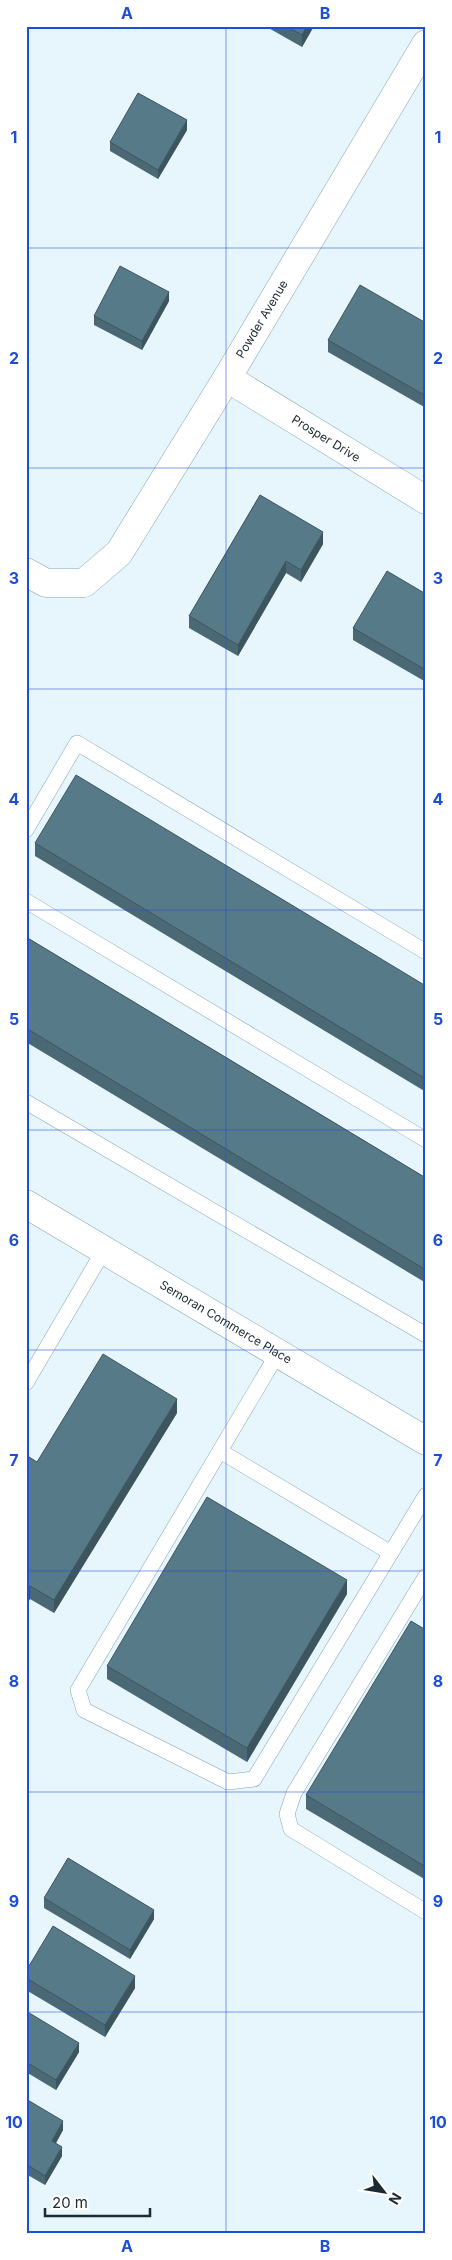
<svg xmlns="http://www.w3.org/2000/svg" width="452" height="2260" font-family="Inter,sans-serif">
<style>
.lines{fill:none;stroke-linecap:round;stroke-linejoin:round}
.lane-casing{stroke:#82a6b4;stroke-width:16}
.street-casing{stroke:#82a6b4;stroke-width:29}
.lane{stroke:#fff;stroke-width:15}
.street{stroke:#fff;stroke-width:28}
.wall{fill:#4b6975}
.shaded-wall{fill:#3d555f}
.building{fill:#577a88;stroke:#3d555f}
.grid{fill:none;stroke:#1d4ed8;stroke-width:1;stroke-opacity:0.55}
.labels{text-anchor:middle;stroke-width:4;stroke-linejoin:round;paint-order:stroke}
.street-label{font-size:12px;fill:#1b2a30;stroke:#fff}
.neatline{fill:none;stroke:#1d4ed8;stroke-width:2}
.grid-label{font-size:16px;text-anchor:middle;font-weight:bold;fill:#1d4ed8}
</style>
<rect width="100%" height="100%" fill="#e6f6fc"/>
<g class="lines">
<g class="lane-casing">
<g id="lane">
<polyline points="26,830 77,743 426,952"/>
<polyline points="26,901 426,1140"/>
<polyline points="26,1102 426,1335"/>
<polyline points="278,1353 78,1690 84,1710 228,1782 254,1779 426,1495"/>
<polyline points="26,1383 104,1250"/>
<polyline points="220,1451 391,1553"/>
<polyline points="426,1576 294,1793 287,1814 291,1829 426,1912"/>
</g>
</g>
<g class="street-casing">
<g id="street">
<path id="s1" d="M 227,378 L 426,500"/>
<path id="s2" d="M 26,572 L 46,583 L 84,583 L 119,553 L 227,378 L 426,44"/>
<path id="s3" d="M 26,1204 L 426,1441"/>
</g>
</g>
<use href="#lane" class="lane"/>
<use href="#street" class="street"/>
</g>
<g class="wall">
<polygon points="265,26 314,26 302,47"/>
<polygon points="187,130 158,179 110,151 110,142"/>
<polygon points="169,301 142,350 94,325 94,316"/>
<polygon points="426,323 426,408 328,352 328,340"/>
<polygon points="260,495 323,544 301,582 286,573 238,656 189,628 189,616"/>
<polygon points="426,594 426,682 353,640 353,628"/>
<polygon points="35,843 426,986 426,1092 35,856"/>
<polygon points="26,937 426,1178 426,1283 26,1042"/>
<polygon points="177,1413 54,1613 30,1599 26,1605 37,1462"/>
<polygon points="347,1594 247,1762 107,1679 107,1666"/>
<polygon points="426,1630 426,1880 306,1809 306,1795"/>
<polygon points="44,1898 154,1919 130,1959 44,1908"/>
<polygon points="26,1971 135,1988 105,2037 26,1990"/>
<polygon points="26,2011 79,2052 56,2090 26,2072"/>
<polygon points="26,2099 63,2130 56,2143 62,2156 45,2185 26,2174"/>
</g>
<g class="shaded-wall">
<polygon points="307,26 314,26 302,47 302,35"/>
<polygon points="187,120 187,130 158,179 158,170"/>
<polygon points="169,292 169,301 142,350 142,341"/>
<polygon points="323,532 323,544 301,582 301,570"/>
<polygon points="286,561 286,573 238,656 238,645"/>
<polygon points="177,1399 177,1413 54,1613 54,1600"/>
<polygon points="347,1580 347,1594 247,1762 247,1748"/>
<polygon points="30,1586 30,1599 26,1605 26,1592"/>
<polygon points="154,1910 154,1919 130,1959 130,1950"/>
<polygon points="135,1976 135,1988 105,2037 105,2025"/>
<polygon points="79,2043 79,2052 56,2090 56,2080"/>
<polygon points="63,2121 63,2130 52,2150 52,2141"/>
<polygon points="62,2147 62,2156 45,2185 45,2176"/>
</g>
<g class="building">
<polygon points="286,26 307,26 302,35"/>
<polygon points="138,93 187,120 158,170 110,142"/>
<polygon points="120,266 169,292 142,341 94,316"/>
<polygon points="360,285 426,323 426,396 328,340"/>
<polygon points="260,495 323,532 301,570 286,561 238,645 189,616"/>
<polygon points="387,571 426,594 426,670 353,628"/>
<polygon points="76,775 426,986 426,1079 35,843"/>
<polygon points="26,937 426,1178 426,1270 26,1028"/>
<polygon points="103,1354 177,1399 54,1600 30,1586 26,1592 26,1455 37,1462"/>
<polygon points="207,1497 347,1580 247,1748 107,1666"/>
<polygon points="411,1621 426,1630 426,1867 306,1795"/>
<polygon points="68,1858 154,1910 130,1950 44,1898"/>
<polygon points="53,1926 135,1976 105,2025 26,1978 26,1971"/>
<polygon points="26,2011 79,2043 56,2080 26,2062"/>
<polygon points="26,2099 63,2121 52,2141 62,2147 45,2176 26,2164"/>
</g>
<path class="grid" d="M 226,26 L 226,2234M 26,248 L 426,248M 26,468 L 426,468M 26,689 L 426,689M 26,910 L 426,910M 26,1130 L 426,1130M 26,1350 L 426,1350M 26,1571 L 426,1571M 26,1792 L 426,1792M 26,2012 L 426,2012"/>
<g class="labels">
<g class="street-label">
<text dy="4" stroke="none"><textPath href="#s2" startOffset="381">Powder Avenue</textPath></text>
<text dy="4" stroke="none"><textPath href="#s1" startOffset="116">Prosper Drive</textPath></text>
<text dy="4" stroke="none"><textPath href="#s3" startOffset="232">Semoran Commerce Place</textPath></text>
</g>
</g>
<rect width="452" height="2260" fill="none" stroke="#ffffff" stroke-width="55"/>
<g transform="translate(384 2192) rotate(121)" stroke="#ffffff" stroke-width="4" paint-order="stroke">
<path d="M0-4L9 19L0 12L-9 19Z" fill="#1b2a30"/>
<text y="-8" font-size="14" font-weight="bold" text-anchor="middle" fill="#1b2a30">N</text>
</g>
<path d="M45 2208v8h105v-8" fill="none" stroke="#1b2a30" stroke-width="2.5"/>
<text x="52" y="2208" font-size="15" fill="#1b2a30" stroke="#ffffff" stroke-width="4" paint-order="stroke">20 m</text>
<rect x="28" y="28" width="396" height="2204" class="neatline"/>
<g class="grid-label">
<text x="127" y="19">A</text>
<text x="325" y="19">B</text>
<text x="14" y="143">1</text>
<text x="438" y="143">1</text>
<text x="14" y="364">2</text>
<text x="438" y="364">2</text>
<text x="14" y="584">3</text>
<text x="438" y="584">3</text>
<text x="14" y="805">4</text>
<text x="438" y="805">4</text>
<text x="14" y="1025">5</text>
<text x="438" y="1025">5</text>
<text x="14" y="1246">6</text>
<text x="438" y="1246">6</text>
<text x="14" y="1466">7</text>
<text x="438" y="1466">7</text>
<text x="14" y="1687">8</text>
<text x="438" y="1687">8</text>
<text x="14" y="1907">9</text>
<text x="438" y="1907">9</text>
<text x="14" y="2128">10</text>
<text x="438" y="2128">10</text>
<text x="127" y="2252">A</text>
<text x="325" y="2252">B</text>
</g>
</svg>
